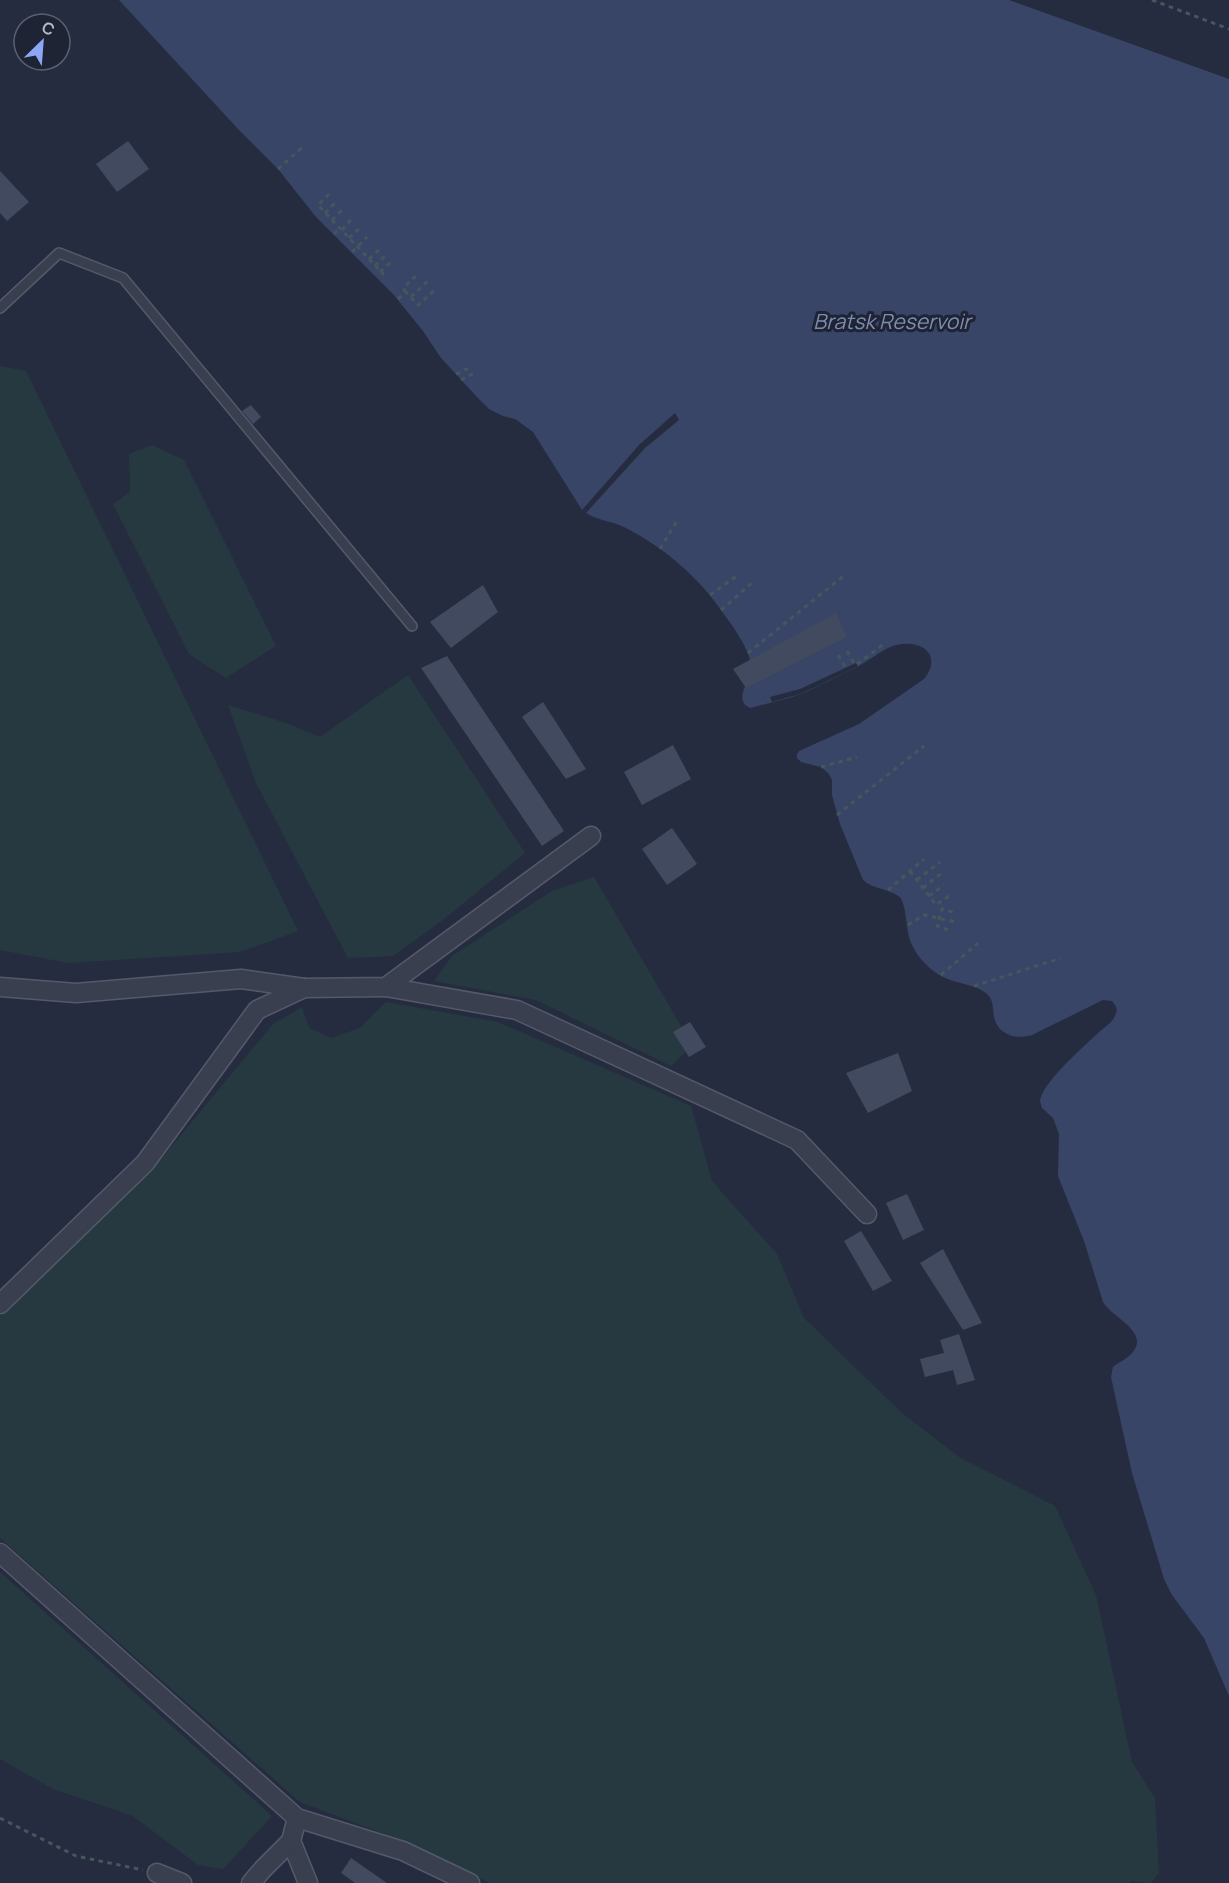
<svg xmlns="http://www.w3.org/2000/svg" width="1229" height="1883" font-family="Manrope,sans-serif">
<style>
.green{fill:#273940}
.water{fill:#394566}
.pier{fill:#252c3f}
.building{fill:#414a5e}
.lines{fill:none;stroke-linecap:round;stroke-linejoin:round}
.service-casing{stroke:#545a69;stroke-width:12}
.minor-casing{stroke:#545a69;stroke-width:21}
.path{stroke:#45565d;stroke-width:3;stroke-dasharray:4.5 4.5;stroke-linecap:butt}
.service{stroke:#393f4f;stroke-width:9}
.minor{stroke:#393f4f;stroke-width:18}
.labels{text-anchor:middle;stroke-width:6;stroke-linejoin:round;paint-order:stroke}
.water-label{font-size:21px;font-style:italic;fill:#7e8cb1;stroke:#1e2434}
</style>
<rect width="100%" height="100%" fill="#252c3f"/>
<g class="green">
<polygon points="0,366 26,371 298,931 240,952 68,963 0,950"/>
<polygon points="152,445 184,460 276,646 226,678 189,654 113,504 130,492 129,454"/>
<polygon points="408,675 525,853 444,919 393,956 348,958 256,783 228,705 286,723 320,737"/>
<polygon points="594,877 692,1045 671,1066 536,1000 434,981 452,956 552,891"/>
<polygon points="386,1002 498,1022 691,1106 712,1181 777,1254 804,1318 902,1413 959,1457 1055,1506 1096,1595 1132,1762 1155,1798 1159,1873 1151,1883 1130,1881 1130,1883 490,1883 403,1841 300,1802 0,1538 0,1316 152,1170 273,1024 302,1007 309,1028 331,1038 360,1028"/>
<polygon points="0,1572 272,1816 223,1869 198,1865 133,1816 53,1789 0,1759"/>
</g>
<path class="water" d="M 119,0 L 1009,0 L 1229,79 L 1229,1696 L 1204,1638 L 1172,1595 L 1164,1579 L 1132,1473 L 1111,1377 L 1113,1367 C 1119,1362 1127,1359 1132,1353 C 1151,1332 1111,1317 1103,1302 L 1084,1241 L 1058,1176 L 1059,1134 L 1053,1118 L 1042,1108 L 1040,1101 C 1042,1083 1083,1047 1097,1034 C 1103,1028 1114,1022 1116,1013 C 1118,1008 1115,1005 1112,1001 L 1103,1000 L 1032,1035 C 1019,1039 1003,1037 996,1023 C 991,1013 996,1001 986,993 C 972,983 956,984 943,977 C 931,971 919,959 913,947 C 905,933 908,913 901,898 C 889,888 874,890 863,880 L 840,824 L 832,795 L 832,780 L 829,774 L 821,767 L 801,762 L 797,758 L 797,754 L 799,751 L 859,724 L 924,679 C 943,655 922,639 896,645 C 882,649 869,661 855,668 C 837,676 819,687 801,694 C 785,700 767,703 751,708 C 731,701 752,680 751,665 C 750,650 732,625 723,613 C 699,577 662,546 624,527 C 610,520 595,521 582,510 L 533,432 L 515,419 L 503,416 L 489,409 L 477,397 L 441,358 L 423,331 L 393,294 L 316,217 L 278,169 L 238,129 Z"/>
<g class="pier">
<polygon points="675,413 679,420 645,448 586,513 582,510 639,445"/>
<polygon points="856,663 858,666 818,686 800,694 772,702 770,697 800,689"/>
</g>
<g class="building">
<polygon points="128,141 149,169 117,192 96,164"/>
<polygon points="0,171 29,202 7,221 0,213"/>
<polygon points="251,405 261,417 253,424 242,411"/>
<polygon points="483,585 498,612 451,648 430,622"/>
<polygon points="836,613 847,637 746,688 733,669"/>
<polygon points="447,656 564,831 542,846 421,668"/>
<polygon points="543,702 586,769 566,779 522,717"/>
<polygon points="673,745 691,779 642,805 624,772"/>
<polygon points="672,828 697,864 667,885 642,849"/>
<polygon points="690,1022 706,1047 689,1057 673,1032"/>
<polygon points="898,1053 912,1091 868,1113 846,1073"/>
<polygon points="907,1194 924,1230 903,1240 886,1203"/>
<polygon points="861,1231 892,1281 873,1291 844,1241"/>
<polygon points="943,1249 982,1323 963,1330 920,1263"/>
<polygon points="959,1334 975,1380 957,1385 953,1370 925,1377 920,1359 944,1353 940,1340"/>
<polygon points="351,1858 387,1883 355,1883 341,1873"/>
</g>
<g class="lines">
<g class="service-casing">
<polyline id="service" points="0,308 59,253 123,278 412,626"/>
</g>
<g class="minor-casing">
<g id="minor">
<polyline points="0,987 76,993 241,979 304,988"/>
<polyline points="386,987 517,1010 797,1140 867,1214"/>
<polyline points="0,1304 145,1163 257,1010 304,988 386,987 591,836"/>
<polyline points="0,1553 297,1818 403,1851 470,1883"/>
<polyline points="291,1841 308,1883"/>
<polyline points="157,1873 182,1883"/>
<polyline points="251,1883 263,1869 291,1841 297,1818"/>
</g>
</g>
<g class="path">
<polyline points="1152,0 1229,29"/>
<polyline points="278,169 305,145"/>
<polyline points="329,194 318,205 384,275"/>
<polyline points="325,213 337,201"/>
<polyline points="332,220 344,208"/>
<polyline points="342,230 354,216"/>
<polyline points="334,234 340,228"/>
<polyline points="349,238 362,226"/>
<polyline points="352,252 367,237"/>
<polyline points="369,259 380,249"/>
<polyline points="375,266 386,255"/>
<polyline points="380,272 392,261"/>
<polyline points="406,292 403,288 416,276"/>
<polyline points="411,297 430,279"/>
<polyline points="398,299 406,292 418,305 437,288"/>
<polyline points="456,374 471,367"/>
<polyline points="461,380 474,373"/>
<polyline points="660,549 677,521"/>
<polyline points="710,595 738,575"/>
<polyline points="721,610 754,581"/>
<polyline points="847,651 854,663"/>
<polyline points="748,653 846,574"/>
<polyline points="838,655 846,668"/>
<polyline points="857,664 884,644"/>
<polyline points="821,767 857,757"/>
<polyline points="837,815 924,746"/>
<polyline points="910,871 936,905 952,894"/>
<polyline points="917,880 940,862"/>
<polyline points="923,888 944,871"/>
<polyline points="888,890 924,859"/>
<polyline points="929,896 944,885"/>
<polyline points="908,925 924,915 956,922"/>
<polyline points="948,930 937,926 942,909 953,912"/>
<polyline points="941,975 978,943"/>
<polyline points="974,986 1061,958"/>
<polyline points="0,1818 76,1856 143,1870"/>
</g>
<use href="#service" class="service"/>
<use href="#minor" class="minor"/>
</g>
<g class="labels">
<g class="water-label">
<text x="892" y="329">Bratsk Reservoir</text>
</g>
</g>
<g transform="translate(42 42) rotate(25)"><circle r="28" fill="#1e2434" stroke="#5b6070" stroke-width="1.5"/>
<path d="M0-4.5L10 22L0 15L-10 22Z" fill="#8ea6f6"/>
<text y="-9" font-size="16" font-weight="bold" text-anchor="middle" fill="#b6bac9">С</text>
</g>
</svg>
